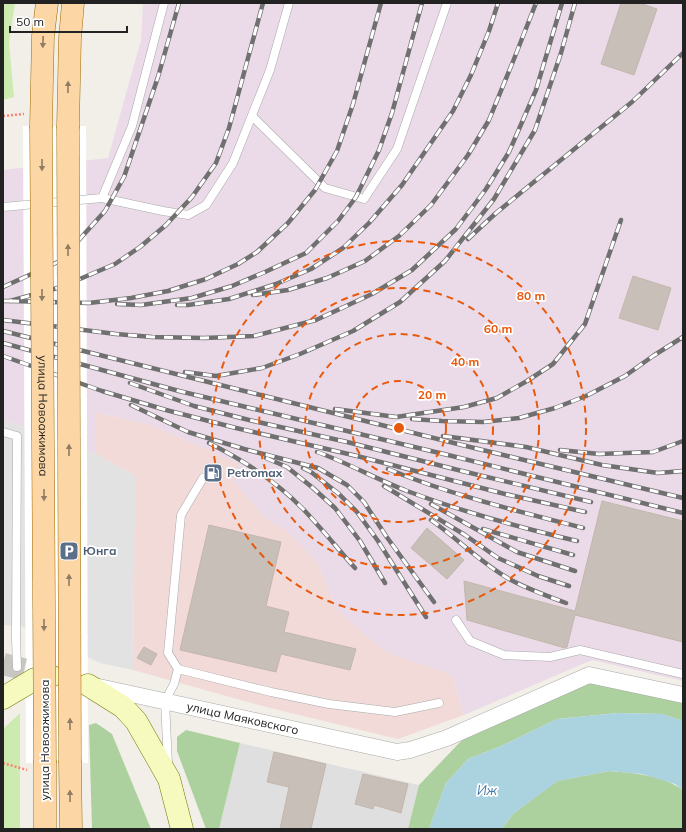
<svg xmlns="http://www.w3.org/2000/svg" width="686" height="832" font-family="Mulish,sans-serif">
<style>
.residential{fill:#e0dfdf}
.commercial{fill:#f2dad9}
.industrial{fill:#ebdbe8}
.grass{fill:#cdebb0}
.forest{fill:#add19e}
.parking{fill:#e2e2e2}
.water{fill:#aad3df}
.pier{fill:#fff}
.building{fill:#c7bfb8;stroke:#c4b6ab}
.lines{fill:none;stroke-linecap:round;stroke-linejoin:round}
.secondary-tunnel{stroke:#c8c6c1;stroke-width:22;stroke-dasharray:22 11;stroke-linecap:butt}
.service-casing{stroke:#a9a9a9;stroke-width:9}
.minor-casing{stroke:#a9a9a9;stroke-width:17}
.secondary-casing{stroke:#707d05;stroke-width:23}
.primary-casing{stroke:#a06b00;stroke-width:23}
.path{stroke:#fa8072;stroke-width:2.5;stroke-dasharray:2 2;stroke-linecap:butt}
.service{stroke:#fff;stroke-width:8}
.minor{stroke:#fff;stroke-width:16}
.secondary{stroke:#f7fabf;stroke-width:22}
.primary{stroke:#fcd6a4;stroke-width:22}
.rail-casing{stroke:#707070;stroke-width:4.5}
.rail{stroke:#fff;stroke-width:3;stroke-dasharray:9;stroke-linecap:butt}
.primary-bridge-casing{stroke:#a06b00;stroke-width:23;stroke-linecap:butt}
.primary-bridge{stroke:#fcd6a4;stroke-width:22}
.oneway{fill:#8f7c63}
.ring{fill:none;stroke:#e8590c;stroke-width:2;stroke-dasharray:7 5}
.labels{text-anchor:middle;stroke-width:3.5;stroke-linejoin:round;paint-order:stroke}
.street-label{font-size:12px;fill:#222;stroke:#fff}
.service-label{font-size:12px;font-weight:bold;fill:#4e5e75;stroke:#fff;text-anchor:start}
.water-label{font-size:13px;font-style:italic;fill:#4a7aab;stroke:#fff}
.centre{fill:#e8590c;stroke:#fff;stroke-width:2}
.ring-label{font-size:12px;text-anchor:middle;font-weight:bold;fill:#e8590c;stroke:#fff;stroke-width:3.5;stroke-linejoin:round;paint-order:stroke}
</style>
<rect width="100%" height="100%" fill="#f2efe9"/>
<polygon class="residential" points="240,743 419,785 408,829 219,829"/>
<polygon class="commercial" points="96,412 151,425 240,464 266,519 285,529 317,562 337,610 384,651 452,675 464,715 398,739 266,707 133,670 135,476 96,454"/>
<polygon class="industrial" points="143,3 683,3 683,681 592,660 464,715 452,675 384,651 337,610 317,562 285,529 266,519 232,479 239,464 151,425 96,412 96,454 7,421 3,448 3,170 108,158 141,40"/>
<g class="grass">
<polygon points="3,3 15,3 9,43 14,97 3,100"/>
<polygon points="20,713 20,829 3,829 3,729"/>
</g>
<g class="forest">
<polygon points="589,680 683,702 683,721 662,714 618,713 557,719 499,747 468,759 446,783 429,829 408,829 419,785 463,739"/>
<polygon points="96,723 112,734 151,829 92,829 89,725"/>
<polygon points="186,730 240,743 219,829 206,829 177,751 177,737"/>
<path d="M 609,771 C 634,773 662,775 683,790 L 683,829 L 501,829 L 514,813 L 557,781 Z"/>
</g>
<polygon class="parking" points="7,421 96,454 135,476 133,670 100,663 21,626 3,625 3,448"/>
<polygon class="water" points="618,713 662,714 683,721 683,790 675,784 642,774 609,771 558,781 514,813 501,829 429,829 446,783 468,759 499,747 557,719"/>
<polygon class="pier" points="23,126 86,126 88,763 26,763"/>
<g class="building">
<polygon points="621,3 640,3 657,9 634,75 601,64"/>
<polygon points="633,276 671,288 658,330 619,318"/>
<polygon points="602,501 683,521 683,642 575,615 567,647 565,648 467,620 464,581 575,611"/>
<polygon points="209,525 281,542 266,606 289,612 284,632 356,649 350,670 281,654 276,672 180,650"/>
<polygon points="427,528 464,560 447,579 411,548"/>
<polygon points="144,647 157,654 151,665 137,658"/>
<polygon points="274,752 326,764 311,829 280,829 289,787 267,782"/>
<polygon points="363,774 408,784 401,813 374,805 373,809 355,804"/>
</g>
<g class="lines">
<polyline class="secondary-tunnel" points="3,664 58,678"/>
<g class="service-casing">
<g id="service">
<polyline points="252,116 325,188 364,199 397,149 447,3"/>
<polyline points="102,198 163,211 188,215 206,205 233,163 270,70 289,3"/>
<polyline points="3,207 102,198 132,126 164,3"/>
<polyline points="3,432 17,436 16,639 17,667"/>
<polyline points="456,620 470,641 504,655 550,657 580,650 683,674"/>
<polyline points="178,669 271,692 329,704 395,712 439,703"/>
<polyline points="168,764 165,701 174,684 178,669 168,653 181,515 203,478"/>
</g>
</g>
<g class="minor-casing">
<g id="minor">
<path id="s1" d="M 99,687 L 397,752 L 410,750 L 447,738 L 589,675 L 683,695"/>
</g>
</g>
<g class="secondary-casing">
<g id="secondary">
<polyline points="88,685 123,707 136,721 169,779 182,829"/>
<polyline points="3,698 35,679 51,676"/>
</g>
</g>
<g class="primary-casing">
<g id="primary">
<polyline points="41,126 43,36 47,3"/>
<polyline points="68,126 70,38 73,3"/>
<polyline points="45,763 45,829"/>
<polyline points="70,763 71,829"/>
</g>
</g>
<g class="path">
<polyline points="3,116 24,114"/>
<polyline points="3,763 27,770"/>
</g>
<use href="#service" class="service"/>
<use href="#minor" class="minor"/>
<use href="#secondary" class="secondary"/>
<use href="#primary" class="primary"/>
<g class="rail-casing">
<g id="rail">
<polyline points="468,239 496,213 632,102 683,53"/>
<polyline points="3,287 60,261 105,211 124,177 158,77 179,3"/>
<polyline points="253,295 288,290 327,278 365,261 399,236 431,205 468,155 489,120 514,59 536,3"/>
<polyline points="3,301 10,301 61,287 115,264 140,247 166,225 192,197 216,163 229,128 263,3"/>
<polyline points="10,301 89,303 131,298 168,291 206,279 238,264 257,252 288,223 315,190 337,151 353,104 381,3"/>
<polyline points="117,304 141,305 192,298 232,286 265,272 306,253 338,221 356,197 379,150 392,113 422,3"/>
<polyline points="177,305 188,305 229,299 276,284 311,269 343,248 369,223 402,185 453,111 471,75 489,31 498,3"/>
<polyline points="3,320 116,334 152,337 204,338 254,336 316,320 372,294 412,270 456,229 486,189 509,152 536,90 562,3"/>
<polyline points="3,331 470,447 683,498"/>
<polyline points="3,343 179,391 448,455 683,513"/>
<polyline points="3,356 102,391 166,410 236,428 357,456 505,494 585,512"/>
<polyline points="185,372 216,376 262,368 300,354 353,331 400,302 445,261 494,199 535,130 561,53 575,3"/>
<polyline points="130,383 194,406 249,420 347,442 462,471 591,502"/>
<polyline points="131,405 188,432 244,449 318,468 347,485 364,502 386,536 434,602"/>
<polyline points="335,409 396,417 464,407 497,398 527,381 553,364 585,324 621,220"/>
<polyline points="412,419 442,421 483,422 519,418 555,408 586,396 625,376 653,356 683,337"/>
<polyline points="443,436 526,447 602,465 658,473 683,471"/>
<path d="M 209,443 C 243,460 277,482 304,510 C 322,529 338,549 355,568"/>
<polyline points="560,450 599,454 653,452 683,441"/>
<path d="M 317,452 C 348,463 376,479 407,491 C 463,512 518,527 577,541"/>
<polyline points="266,458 287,467 313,488 335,508 360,541 385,583"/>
<polyline points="303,468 311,472 339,494 357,512 378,541 426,617"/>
<path d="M 388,469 C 451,495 517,511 583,528"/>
<polyline points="384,486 465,535 498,558 538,576 569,586"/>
<polyline points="431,504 517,552 575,571"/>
<path d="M 431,520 C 458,539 482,564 511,580 C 528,589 547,596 566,603"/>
<polyline points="483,529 573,555"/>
</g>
</g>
<use href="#rail" class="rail"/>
<g class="primary-bridge-casing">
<g id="primary-bridge">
<path id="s2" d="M 41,126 L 45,763"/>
<polyline points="68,126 70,763"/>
</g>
</g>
<use href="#primary-bridge" class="primary-bridge"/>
</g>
<defs><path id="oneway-solid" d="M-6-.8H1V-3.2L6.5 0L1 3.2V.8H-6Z"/></defs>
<g class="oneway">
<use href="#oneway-solid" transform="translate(43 42) rotate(92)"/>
<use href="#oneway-solid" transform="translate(68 87) rotate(-89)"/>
<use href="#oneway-solid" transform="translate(42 165) rotate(90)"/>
<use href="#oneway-solid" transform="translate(68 250) rotate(-90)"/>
<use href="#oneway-solid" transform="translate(42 295) rotate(90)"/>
<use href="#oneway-solid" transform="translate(69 450) rotate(-90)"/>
<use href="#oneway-solid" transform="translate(44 495) rotate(90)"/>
<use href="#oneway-solid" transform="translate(69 580) rotate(-90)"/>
<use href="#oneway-solid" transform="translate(44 625) rotate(90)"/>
<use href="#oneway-solid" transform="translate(70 724) rotate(-90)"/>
<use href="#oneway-solid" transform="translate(70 796) rotate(-91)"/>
</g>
<g class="ring">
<circle cx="399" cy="428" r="47"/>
<circle cx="399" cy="428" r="94"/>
<circle cx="399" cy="428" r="140"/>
<circle cx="399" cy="428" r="187"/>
</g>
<defs>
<g id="fuel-square" transform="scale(1)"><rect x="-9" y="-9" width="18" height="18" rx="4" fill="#5c6f8a" stroke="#fff"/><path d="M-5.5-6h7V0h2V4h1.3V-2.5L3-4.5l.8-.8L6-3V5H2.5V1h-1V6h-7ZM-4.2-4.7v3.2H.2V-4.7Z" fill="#fff"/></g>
<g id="parking-square" transform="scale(1)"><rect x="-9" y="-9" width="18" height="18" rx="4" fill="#5c6f8a" stroke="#fff"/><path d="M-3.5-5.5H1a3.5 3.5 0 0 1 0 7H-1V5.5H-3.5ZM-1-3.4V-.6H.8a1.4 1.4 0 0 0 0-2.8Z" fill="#fff"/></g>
</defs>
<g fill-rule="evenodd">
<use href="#fuel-square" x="213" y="473"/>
<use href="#parking-square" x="69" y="551"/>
</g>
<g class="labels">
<g class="street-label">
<text dy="4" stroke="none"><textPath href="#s2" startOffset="290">улица Новоажимова</textPath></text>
<text dy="4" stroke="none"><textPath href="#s1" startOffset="147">улица Маяковского</textPath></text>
<text transform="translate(45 740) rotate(-90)" y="4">улица Новоажимова</text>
</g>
<g class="service-label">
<text x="227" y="477">Petromax</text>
<text x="83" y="555">Юнга</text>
</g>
<g class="water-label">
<text x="487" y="795">Иж</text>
</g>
</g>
<circle cx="399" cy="428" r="6" class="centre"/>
<g class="ring-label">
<text x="531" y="300">80 m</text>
<text x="498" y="333">60 m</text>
<text x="465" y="366">40 m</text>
<text x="432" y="399">20 m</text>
</g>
<rect width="686" height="832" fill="none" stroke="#222222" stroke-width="8"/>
<path d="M10 26v6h117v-6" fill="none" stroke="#222222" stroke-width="2"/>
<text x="16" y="26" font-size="12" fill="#222222" stroke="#ffffff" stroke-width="3" paint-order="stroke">50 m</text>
</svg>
